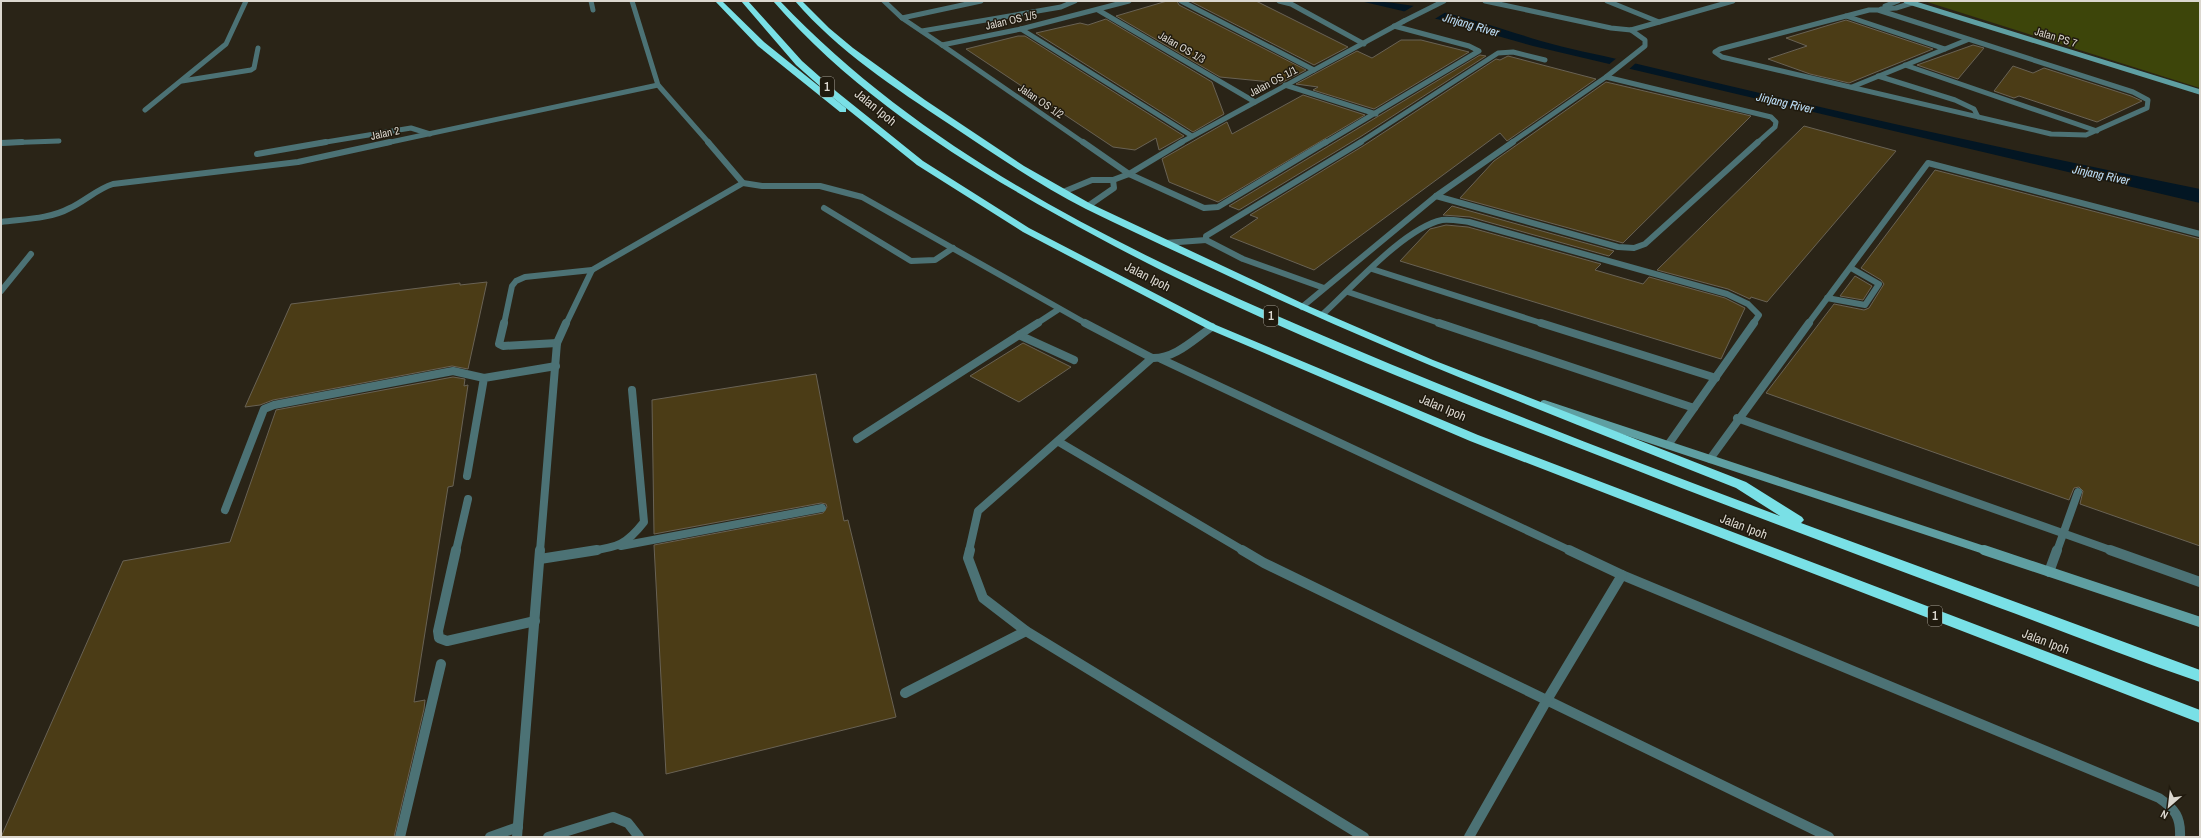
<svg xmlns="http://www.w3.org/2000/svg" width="2201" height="838" font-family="'Archivo Narrow',sans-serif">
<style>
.green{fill:#3d450a}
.water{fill:#031623}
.pier{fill:#2a2417}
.building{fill:#4b3c16;stroke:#696254}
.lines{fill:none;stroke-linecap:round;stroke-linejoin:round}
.lane-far3{stroke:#4c7275;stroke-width:5}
.lane-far2{stroke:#4c7275;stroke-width:6}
.lane-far1{stroke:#4c7275;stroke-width:8}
.lane{stroke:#4c7275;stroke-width:10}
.street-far2{stroke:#4c7275;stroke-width:5}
.street-far1{stroke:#4c7275;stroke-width:6}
.street{stroke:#4c7275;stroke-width:8}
.secondary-far2{stroke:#5f9fa2;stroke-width:5}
.secondary-far1{stroke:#5f9fa2;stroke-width:8}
.secondary{stroke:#5f9fa2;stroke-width:10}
.highway{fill:#79e0e6;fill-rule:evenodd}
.labels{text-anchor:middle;stroke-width:3;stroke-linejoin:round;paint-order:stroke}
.far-street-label{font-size:11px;fill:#dbd7cf;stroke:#201a0e}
.far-water-label{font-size:12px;font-style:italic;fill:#bee0fa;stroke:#201a0e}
.shield{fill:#201a0e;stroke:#a39e95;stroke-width:1}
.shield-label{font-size:12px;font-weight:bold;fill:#dbd7cf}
.street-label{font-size:13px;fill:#dbd7cf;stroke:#201a0e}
</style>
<rect width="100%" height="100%" fill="#2a2417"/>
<polygon class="green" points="1924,1 2200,1 2200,88"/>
<path class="water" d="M 1360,1 C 1422,1 1482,23 1541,41 C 1568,49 1597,54 1625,61 C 1816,107 2007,150 2200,189 L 2200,203 L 1533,46 L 1441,20 Z"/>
<g class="pier">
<polygon points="1415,5 1446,12 1433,20 1402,13"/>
<polygon points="1618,57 1637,62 1627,71 1607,66"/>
</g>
<g class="building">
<polygon points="1167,1 1177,1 1179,5 1306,70 1281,83 1220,77 1116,16"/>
<polygon points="1190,1 1256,1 1348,47 1314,65"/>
<polygon points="1106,19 1212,82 1224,114 1193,132 1036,33 1080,23 1088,25"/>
<polygon points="1846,20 1933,49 1849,83 1810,74 1768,59 1807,46 1786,38"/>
<polygon points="1018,36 1025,36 1184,136 1159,150 1156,138 1135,150 1113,147 966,49"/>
<polygon points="1401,40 1421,40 1469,52 1374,109 1313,90 1318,87 1296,84 1357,51 1372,58"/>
<polygon points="1973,45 1984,48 1958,79 1917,65"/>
<polygon points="1480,55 1486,56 1360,137 1239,210 1229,206"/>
<polygon points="1508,56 1596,79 1507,141 1500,133 1314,270 1230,237 1258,218 1250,215 1363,146 1496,59 1500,60"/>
<polygon points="2013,66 2033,73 2044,68 2131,96 2142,101 2097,122 2019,96 2014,98 1994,91"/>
<polygon points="1606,82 1751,116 1623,243 1460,198 1494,161"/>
<polygon points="1303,95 1365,115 1218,202 1169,182 1162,159 1227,122 1232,134"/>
<polygon points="1804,126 1896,151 1767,302 1751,297 1750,299 1728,289 1657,270"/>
<polygon points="1935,170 2200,239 2200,546 2080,504 2083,491 2079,487 2074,488 2069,500 1766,393 1834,304 1864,310 1869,308 1884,284 1881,280 1861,268"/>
<polygon points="1452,206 1614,251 1609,256 1470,217 1443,215"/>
<polygon points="1446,225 1468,227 1601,264 1595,270 1643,284 1649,277 1725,298 1745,308 1721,359 1400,261 1430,229"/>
<polygon points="1855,276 1872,286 1863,300 1840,296"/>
<polygon points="487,282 468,369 452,366 273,400 260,405 245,407 291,304 460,283 460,285"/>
<polygon points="1023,343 1071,367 1019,402 970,376"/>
<polygon points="816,374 844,521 848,520 896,717 666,774 654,545 823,513 827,507 826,504 821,503 654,534 652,400"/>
<polygon points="453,377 465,379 464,386 468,385 453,486 448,487 414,702 425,700 424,709 394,837 1,837 123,561 230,542 276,410"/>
</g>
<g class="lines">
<g class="lane-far3">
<polyline points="591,1 593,10"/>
<polyline points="884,1 902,18 942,45"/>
<polyline points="1181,1 1314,70"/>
<polyline points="1607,1 1659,22"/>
<polyline points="1885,6 1898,1"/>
<polyline points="1881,9 1896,8 1912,3"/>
<polygon points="1869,10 1878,10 2133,92 2148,100 2147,108 2086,135 2051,134 1722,57 1715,52 1720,49"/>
<polyline points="1846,16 1945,49"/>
<polyline points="902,18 981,1"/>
<polyline points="1404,21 1444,1"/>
<polyline points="1021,29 1192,136"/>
<polyline points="922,31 1061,7 1075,1"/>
<polyline points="1905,65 2097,131"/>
<polyline points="1878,76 1955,100 1974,109 1978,117"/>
<polyline points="1606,77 1771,117 1776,122 1775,127 1757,143"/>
<polyline points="182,81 251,70 254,68 258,48"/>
<polyline points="1285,85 1376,114"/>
<polyline points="1852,87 1967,40"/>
<polyline points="145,110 226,44 246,1"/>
<polyline points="1,143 59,141"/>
<polyline points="320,143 411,128 430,134"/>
<polyline points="386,143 658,85"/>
<polyline points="1325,143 1479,51 1469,46 1394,26"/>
<polyline points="1359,143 1498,53 1513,52 1545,60"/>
<polyline points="1511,143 1606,77 1645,46 1645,40 1631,30"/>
</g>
<g class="lane-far2">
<polyline points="1,143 22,142"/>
<polyline points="257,154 326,142"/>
<polyline points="1129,174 1204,208 1218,207 1326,142"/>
<polyline points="1436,196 1618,247 1634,248 1645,244 1758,142"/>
<polyline points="824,208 911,261 935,260 953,248"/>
<path d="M 1,222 C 24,219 50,219 70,208 C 85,201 97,189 113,184 L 298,162 L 390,142"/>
<polyline points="1165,243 1206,240"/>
<polyline points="1372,269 1544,324"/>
<polyline points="1324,288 1243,259 1206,240 1206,236 1361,142"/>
<polyline points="1348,292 1442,324"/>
<polyline points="1827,298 1865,305 1879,284 1851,268"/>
<polyline points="1302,307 1436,196 1513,142"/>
<path d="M 1322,315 C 1351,289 1404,228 1442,220 C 1451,219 1460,221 1469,222 L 1727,294 L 1748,304 L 1759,315 L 1753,324"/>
<polyline points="504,324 512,286 516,281 525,277 592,270"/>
<polyline points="566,324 592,270 743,183"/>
<polyline points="1036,324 1059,309"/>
<polyline points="1808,324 1928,163 2200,234"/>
</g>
<g class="lane-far1">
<polyline points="504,323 499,344 503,346 557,343"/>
<polyline points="1439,323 1694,408 1754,323"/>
<polyline points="1541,323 1716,378"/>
<polyline points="1019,335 1074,360"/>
<polyline points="1161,359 1571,551"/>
<polyline points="1737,418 2113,551"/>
<polyline points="857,439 1038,323"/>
<polyline points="1059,442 1244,551"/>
<polyline points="1668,445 1694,408"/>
<polyline points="1710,459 1809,323"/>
<polyline points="467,476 484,378 556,366"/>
<polyline points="225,510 264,409 274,405 453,371 484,378"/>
<polyline points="621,546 822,508"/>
<polyline points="456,551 468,499"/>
<polyline points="540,551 557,343 566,323"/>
<path d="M 590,551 C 618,547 626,545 644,522 L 632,390"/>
<polyline points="969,551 978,511 1152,358"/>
<polyline points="2057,551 2078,492"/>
</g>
<g class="lane">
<polyline points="456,550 438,631 439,638 447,641 535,621"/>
<polyline points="970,550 968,558 983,598 1026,631 1364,837"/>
<polyline points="1242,550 1264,563 1829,837"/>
<path d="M 1569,550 L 1622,575 L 2159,798 C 2175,809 2181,817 2180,837"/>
<polyline points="2110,550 2200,582"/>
<polyline points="540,559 597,550"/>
<polyline points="2049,572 2057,550"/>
<polyline points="905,693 1026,631"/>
<polyline points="400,837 441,664"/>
<polyline points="490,837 518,827"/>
<polyline points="517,837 540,550"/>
<polyline points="548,837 613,817 628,823 639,837"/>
<polyline points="1469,837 1547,700 1622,575"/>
</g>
<g class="street-far2">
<polyline points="632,1 658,85 709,143"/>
<polyline points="1279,1 1291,4 1364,44"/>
<polyline points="1485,1 1611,28 1631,30 1733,1"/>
<polyline points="1098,10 1255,102"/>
<polyline points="942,45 1084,143"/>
<polyline points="942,45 1021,29 1129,1"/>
<polyline points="1180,143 1404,21"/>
</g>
<g class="street-far1">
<polyline points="708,142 743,183 762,186 820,186 862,197 1087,324"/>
<polyline points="1083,142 1129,174"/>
<polyline points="1063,192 1092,180 1113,180 1129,174 1182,142"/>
<polyline points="1088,206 1114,188 1113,180"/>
<polyline points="1,291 31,254"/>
</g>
<path class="street" d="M 1085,323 L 1152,358 C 1175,359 1194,339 1212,327"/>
<polyline class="secondary-far2" points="1906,1 2200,92"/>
<polyline class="secondary-far1" points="1544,404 1987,551"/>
<polyline class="secondary" points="1984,550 2200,622"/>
<g class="highway">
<polygon points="715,1 722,1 764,42 846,108 846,112 840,112 758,46"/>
<polygon points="741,1 748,1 802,61 837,92 923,161 1029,228 1216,325 1478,435 2200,710 2200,723 1470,441 1208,329 1023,232 917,165 831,96 796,65"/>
<path d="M 773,1 L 780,1 C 934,163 1142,259 1345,345 C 1489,406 1634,461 1780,516 L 1736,488 C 1564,419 1390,353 1222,273 C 1177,252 1131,231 1086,209 C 1038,184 994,154 949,124 C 895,88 838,51 795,1 L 802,1 L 829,28 L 853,48 L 925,100 L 1024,166 L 1091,204 L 1306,305 L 1433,360 L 1746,482 L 1802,517 L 1804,520 L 1801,523 L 2200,670 L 2200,682 C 2132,659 2065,632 1997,607 C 1872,560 1747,514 1623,465 C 1432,391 1238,317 1059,216 C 955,158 852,92 773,1 Z"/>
</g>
</g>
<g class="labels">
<g class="far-street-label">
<text transform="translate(1011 20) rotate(-13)" y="4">Jalan OS 1/5</text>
<text transform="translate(2056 37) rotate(17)" y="4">Jalan PS 7</text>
<text transform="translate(1182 47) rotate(30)" y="4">Jalan OS 1/3</text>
<text transform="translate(1273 81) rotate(-28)" y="4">Jalan OS 1/1</text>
<text transform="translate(1041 101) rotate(34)" y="4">Jalan OS 1/2</text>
<text transform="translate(385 133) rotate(-12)" y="4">Jalan 2</text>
</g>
<g class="far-water-label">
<text transform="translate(1471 25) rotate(16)" y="4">Jinjang River</text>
<text transform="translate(1785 103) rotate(13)" y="4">Jinjang River</text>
<text transform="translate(2101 175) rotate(12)" y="4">Jinjang River</text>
</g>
<g class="shield">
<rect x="820" y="77" width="14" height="20" rx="3"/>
<rect x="1264" y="306" width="14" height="20" rx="3"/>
<rect x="1928" y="606" width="14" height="20" rx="3"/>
</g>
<g class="shield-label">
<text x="827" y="91">1</text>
<text x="1271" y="320">1</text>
<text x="1935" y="620">1</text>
</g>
<g class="street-label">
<text transform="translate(876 107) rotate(39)" y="5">Jalan Ipoh</text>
<text transform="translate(1148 276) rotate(27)" y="5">Jalan Ipoh</text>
<text transform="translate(1443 407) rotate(23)" y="5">Jalan Ipoh</text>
<text transform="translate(1744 526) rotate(21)" y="5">Jalan Ipoh</text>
<text transform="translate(2046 641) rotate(21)" y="5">Jalan Ipoh</text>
</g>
</g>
<rect width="2201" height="838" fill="none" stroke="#dbd7cf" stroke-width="4"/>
<g transform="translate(2169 806) rotate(208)" stroke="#201a0e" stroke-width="3" paint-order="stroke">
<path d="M0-3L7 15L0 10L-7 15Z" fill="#dbd7cf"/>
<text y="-6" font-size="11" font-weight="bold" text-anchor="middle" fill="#dbd7cf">N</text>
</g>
</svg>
